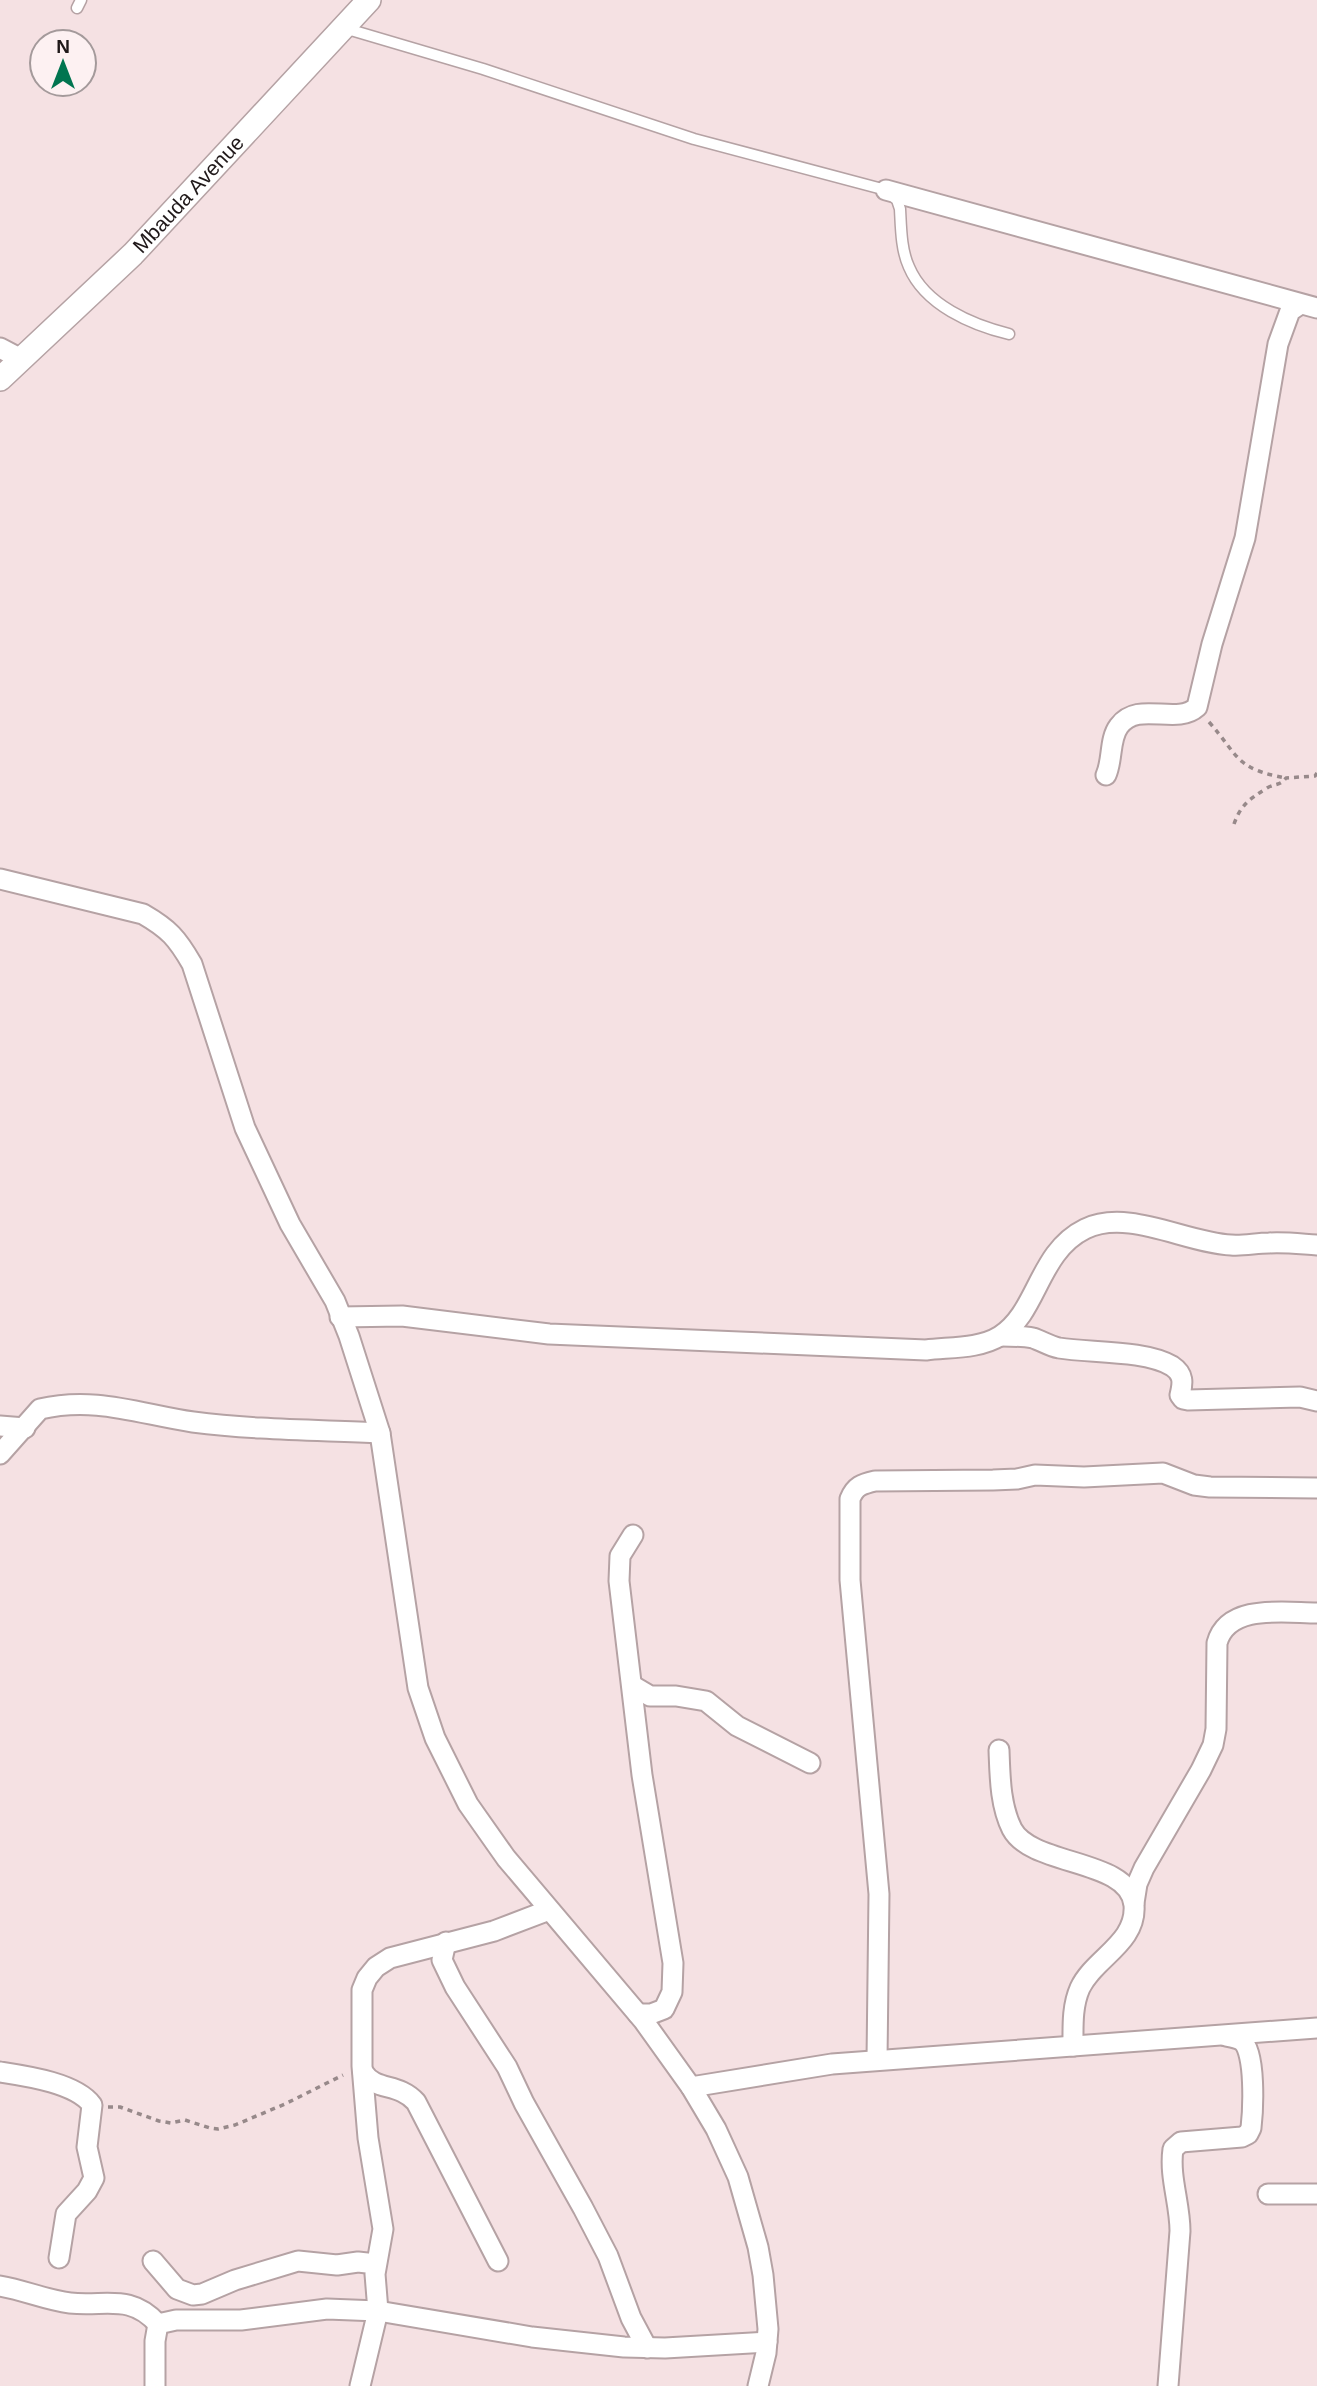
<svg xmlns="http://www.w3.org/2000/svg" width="1317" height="2386" font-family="Arial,sans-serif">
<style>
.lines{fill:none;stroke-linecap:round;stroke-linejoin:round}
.service-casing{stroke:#b5a2a4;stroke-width:13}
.minor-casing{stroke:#b5a2a4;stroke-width:23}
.tertiary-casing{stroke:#b5a2a4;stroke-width:26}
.path{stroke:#97898a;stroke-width:3.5;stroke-dasharray:5 5;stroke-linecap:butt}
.service{stroke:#fff;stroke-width:10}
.minor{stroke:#fff;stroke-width:19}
.tertiary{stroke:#fff;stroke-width:23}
.labels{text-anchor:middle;stroke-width:7;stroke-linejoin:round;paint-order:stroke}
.street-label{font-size:21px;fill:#1f1819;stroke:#fdf1f2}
</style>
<rect width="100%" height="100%" fill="#f5e1e3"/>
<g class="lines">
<g class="service-casing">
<g id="service">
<polyline points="77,8 81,0"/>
<path d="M 344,28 L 483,69 L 694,139 L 886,190 L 897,200 L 900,209 C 901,227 901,250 909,267 C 925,305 972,325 1009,334"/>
</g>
</g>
<g class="minor-casing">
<g id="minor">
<polyline points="886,190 1317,308"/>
<polyline points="0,348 21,359"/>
<path d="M 1106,775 C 1113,760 1109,739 1119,726 C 1138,700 1176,726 1197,707 L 1212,644 L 1245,538 L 1278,344 L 1290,311 L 1299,305"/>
<path d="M 0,879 L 143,914 C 169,929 177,938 192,964 L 245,1128 L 290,1224 L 335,1301 L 349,1336 L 380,1433 L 418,1688 L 435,1738 L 468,1804 L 506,1858 L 643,2020 L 691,2087 L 716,2129 L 738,2177 L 758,2247 L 763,2275 L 768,2329 L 766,2353 L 758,2386"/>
<path d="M 340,1317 L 402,1316 L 549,1334 L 926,1350 C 950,1347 979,1349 1000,1336 C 1038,1312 1038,1252 1085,1229 C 1128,1208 1186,1243 1231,1245 C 1244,1246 1256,1243 1269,1243 C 1285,1242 1301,1244 1317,1245"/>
<path d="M 1001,1336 C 1011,1336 1023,1336 1033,1338 C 1042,1341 1049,1346 1059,1348 C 1090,1353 1145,1350 1172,1366 C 1184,1374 1183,1383 1180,1395 L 1183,1399 L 1188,1400 L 1300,1397 L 1317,1401"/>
<polyline points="0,1426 25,1428"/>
<path d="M 0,1454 L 40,1409 C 95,1396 139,1414 193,1422 C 255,1430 318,1430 380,1433"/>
<polyline points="633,1535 620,1556 619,1581 642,1775 673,1963 672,1992 664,2009 651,2014 638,2014"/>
<polyline points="633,1686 650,1696 676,1696 706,1701 737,1726 810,1763"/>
<path d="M 999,1750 C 1000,1776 1000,1805 1012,1829 C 1032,1867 1129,1858 1134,1905 C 1137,1943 1094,1958 1080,1988 C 1072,2006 1073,2026 1073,2046"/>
<path d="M 1134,1903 L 1137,1884 L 1144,1868 L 1201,1770 L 1213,1745 L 1216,1729 L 1217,1643 C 1228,1603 1285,1613 1317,1613"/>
<polyline points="446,1942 442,1960 455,1987 507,2067 524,2103 583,2208 608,2256 631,2318 647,2348"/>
<path d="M 877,2060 L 879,1894 L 850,1580 L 850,1499 C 855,1486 862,1484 875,1481 L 993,1480 L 1017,1479 L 1035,1475 L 1084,1477 L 1163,1473 L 1194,1485 L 1210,1487 L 1317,1488"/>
<path d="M 0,2072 C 26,2076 76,2083 92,2105 L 87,2147 L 94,2178 L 87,2191 L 66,2214 L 59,2258"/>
<path d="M 363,2072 C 376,2092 398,2082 416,2102 L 498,2261"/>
<polyline points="691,2087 832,2064 1317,2028"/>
<polyline points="1268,2194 1317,2194"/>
<polyline points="153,2261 177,2289 193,2295 202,2294 235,2280 298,2261 337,2265 358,2262 376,2264"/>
<path d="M 0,2286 C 24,2290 46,2300 70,2303 C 105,2307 130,2293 158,2324"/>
<polyline points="155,2386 155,2341 158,2324 176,2320 241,2320 327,2309 378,2311 532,2337 624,2347 665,2348 767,2342"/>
<polyline points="360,2386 378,2311 375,2274 383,2229 368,2138 362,2066 362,1990 367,1978 376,1967 390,1958 494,1931 549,1910"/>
<path d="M 1168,2386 L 1180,2231 C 1180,2203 1169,2177 1173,2149 L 1181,2142 L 1242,2137 L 1248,2134 L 1251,2128 C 1253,2111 1256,2052 1242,2041 C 1238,2038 1231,2037 1226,2036"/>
</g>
</g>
<g class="tertiary-casing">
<g id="tertiary">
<path id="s1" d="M 0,379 L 133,254 L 369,0"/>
</g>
</g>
<g class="path">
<path d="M 1209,722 C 1239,756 1235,769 1286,778"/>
<path d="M 1234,824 C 1241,804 1250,799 1267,788 C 1276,783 1280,786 1286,778 L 1315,776 L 1317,773"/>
<polyline points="108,2107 120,2107 159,2121 171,2123 185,2120 210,2128 218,2129 235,2125 285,2104 343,2075"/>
</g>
<use href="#service" class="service"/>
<use href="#minor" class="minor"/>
<use href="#tertiary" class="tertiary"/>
</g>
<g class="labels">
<g class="street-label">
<text dy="7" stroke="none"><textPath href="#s1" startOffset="264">Mbauda Avenue</textPath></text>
</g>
</g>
<g transform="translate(63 63)"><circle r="33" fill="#fdf1f2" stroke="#a49a9b" stroke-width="2"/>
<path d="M0-5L12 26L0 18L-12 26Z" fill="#017550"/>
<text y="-10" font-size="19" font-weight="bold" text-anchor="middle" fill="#1f1819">N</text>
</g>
</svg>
